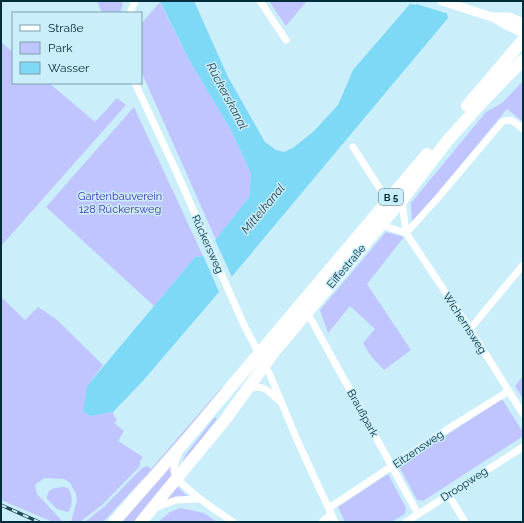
<svg xmlns="http://www.w3.org/2000/svg" width="524" height="523" font-family="Raleway,sans-serif">
<style>
.green{fill:#c0c5ff}
.water{fill:#7ed9f7}
.pier{fill:#cbeefb}
.lines{fill:none;stroke-linecap:round;stroke-linejoin:round}
.minor{stroke:#fff;stroke-width:7}
.tertiary{stroke:#fff;stroke-width:9}
.primary{stroke:#fff;stroke-width:12}
.trunk{stroke:#fff;stroke-width:12}
.rail-casing{stroke:#1f4a56;stroke-width:3.5}
.rail{stroke:#cbeefb;stroke-width:2;stroke-dasharray:6;stroke-linecap:butt}
.labels{text-anchor:middle;stroke-width:3;stroke-linejoin:round;paint-order:stroke}
.shield{fill:#cbeefb;stroke:#3d6773;stroke-width:1}
.shield-label{font-size:10px;font-weight:bold;fill:#002d39}
.park-label{font-size:11px;fill:#432faf;stroke:#cbeefb}
.street-label{font-size:11px;fill:#002d39;stroke:#cbeefb}
.water-label{font-size:12px;font-style:italic;fill:#27444d;stroke:#cbeefb}
</style>
<rect width="100%" height="100%" fill="#cbeefb"/>
<g class="green">
<polygon points="97,1 121,1 123,4 120,13 102,13"/>
<polygon points="269,1 307,1 286,26"/>
<polygon points="160,2 188,58 232,132 251,174 249,197 216,240 141,71 141,24"/>
<polygon points="1,42 13,52 13,83 49,83 95,122 117,98 126,105 1,246"/>
<polygon points="523,81 523,122 507,109 412,224 411,203 486,112 502,103"/>
<polygon points="134,107 203,256 195,257 154,306 46,207"/>
<polygon points="386,232 404,237 367,284 411,350 384,370 370,355 363,343 375,329 350,306 328,333 320,310"/>
<polygon points="1,297 25,320 38,307 56,319 103,365 87,386 91,416 113,412 114,416 117,419 114,423 124,431 118,441 143,457 140,461 140,466 103,504 80,522 71,522 77,500 76,494 70,483 64,479 44,478 36,484 35,486 37,494 63,522 53,522 1,500"/>
<polygon points="523,376 523,399 515,386"/>
<polygon points="222,387 222,391 153,472 142,480 103,522 85,522 105,506 142,468 147,466 151,469"/>
<polygon points="502,399 523,432 522,437 423,501 417,500 399,466"/>
<polygon points="215,417 217,419 181,465 186,454"/>
<polygon points="171,464 173,476 134,522 121,522"/>
<polygon points="388,474 406,508 405,514 391,522 345,522 338,507"/>
<polygon points="177,486 187,496 166,500"/>
<path d="M 63,487 L 68,488 C 73,496 73,505 68,512 L 57,509 L 47,499 C 47,488 55,488 63,487 Z"/>
<polygon points="180,508 204,513 217,522 158,522 170,512"/>
</g>
<polygon class="water" points="160,1 194,1 228,77 265,142 276,150 284,152 293,148 314,131 338,105 353,70 410,4 416,5 419,1 456,1 447,14 448,18 219,292 142,382 113,412 91,416 83,412 87,386 195,257 203,256 249,197 251,174 232,132 188,58"/>
<g class="pier">
<polygon points="417,1 457,1 449,14 416,4"/>
<polygon points="215,240 232,277 219,292 203,255"/>
</g>
<g class="lines">
<g class="minor">
<polyline points="260,1 286,40"/>
<polyline points="130,13 135,1"/>
<polyline points="135,83 177,173 243,323 270,375 298,442 335,522"/>
<polyline points="353,147 388,201"/>
<polyline points="402,200 406,233 470,329 523,414"/>
<polyline points="379,226 387,227 406,233"/>
<path d="M 406,233 L 436,200 L 502,122 C 511,117 516,123 523,129"/>
<polyline points="307,312 418,514"/>
<polyline points="470,329 523,265"/>
<path d="M 248,389 C 263,384 268,390 278,400"/>
<path d="M 179,453 C 176,458 174,465 174,471 C 176,485 220,513 233,522"/>
<polyline points="448,494 465,522"/>
<polyline points="155,508 176,500 200,499"/>
<polyline points="329,508 454,425 504,394 508,390"/>
<polyline points="322,522 331,514"/>
<polyline points="406,522 523,447"/>
</g>
<g class="tertiary">
<polyline points="442,1 492,17 509,17 523,23"/>
<polyline points="493,17 506,25 523,33"/>
</g>
<g class="primary">
<polyline points="467,106 523,40"/>
<polyline points="187,439 427,154"/>
<polyline points="177,478 225,420 274,352 402,200 448,140 485,99 523,60"/>
</g>
<g class="trunk">
<polyline points="114,522 187,439"/>
<polyline points="141,522 177,478"/>
</g>
<g class="rail-casing">
<polyline id="rail" points="1,505 39,522"/>
</g>
<use href="#rail" class="rail"/>
</g>
<g class="labels">
<rect class="shield" x="379" y="189" width="24" height="16" rx="3"/>
<g class="shield-label">
<text x="391" y="201">B 5</text>
</g>
<g class="park-label">
<text x="120" y="200">Gartenbauverein<tspan x="120" dy="13">128 Rückersweg</tspan></text>
</g>
<g class="street-label">
<text transform="translate(208 244) rotate(66)" y="4">Rückersweg</text>
<text transform="translate(346 266) rotate(-50)" y="4">Eiffestraße</text>
<text transform="translate(465 323) rotate(57)" y="4">Wichernsweg</text>
<text transform="translate(363 413) rotate(61)" y="4">Braußpark</text>
<text transform="translate(418 449) rotate(-34)" y="4">Eitzensweg</text>
<text transform="translate(464 484) rotate(-33)" y="4">Droopweg</text>
</g>
<g class="water-label">
<text transform="translate(227 96) rotate(62)" y="4">Rückerskanal</text>
<text transform="translate(263 209) rotate(-50)" y="4">Mittelkanal</text>
</g>
</g>
<rect width="524" height="523" fill="none" stroke="#002d39" stroke-width="4"/>
<rect x="12" y="12" width="130" height="72" fill="#cbeefb" stroke="#7aa1ad"/>
<rect x="20" y="25" width="20" height="6" fill="#ffffff" stroke="#7aa1ad"/>
<text x="48" y="32" font-size="12" fill="#002d39">Straße</text>
<rect x="20" y="42" width="20" height="12" fill="#c0c5ff" stroke="#7aa1ad"/>
<text x="48" y="52" font-size="12" fill="#002d39">Park</text>
<rect x="20" y="62" width="20" height="12" fill="#7ed9f7" stroke="#7aa1ad"/>
<text x="48" y="72" font-size="12" fill="#002d39">Wasser</text>
</svg>
